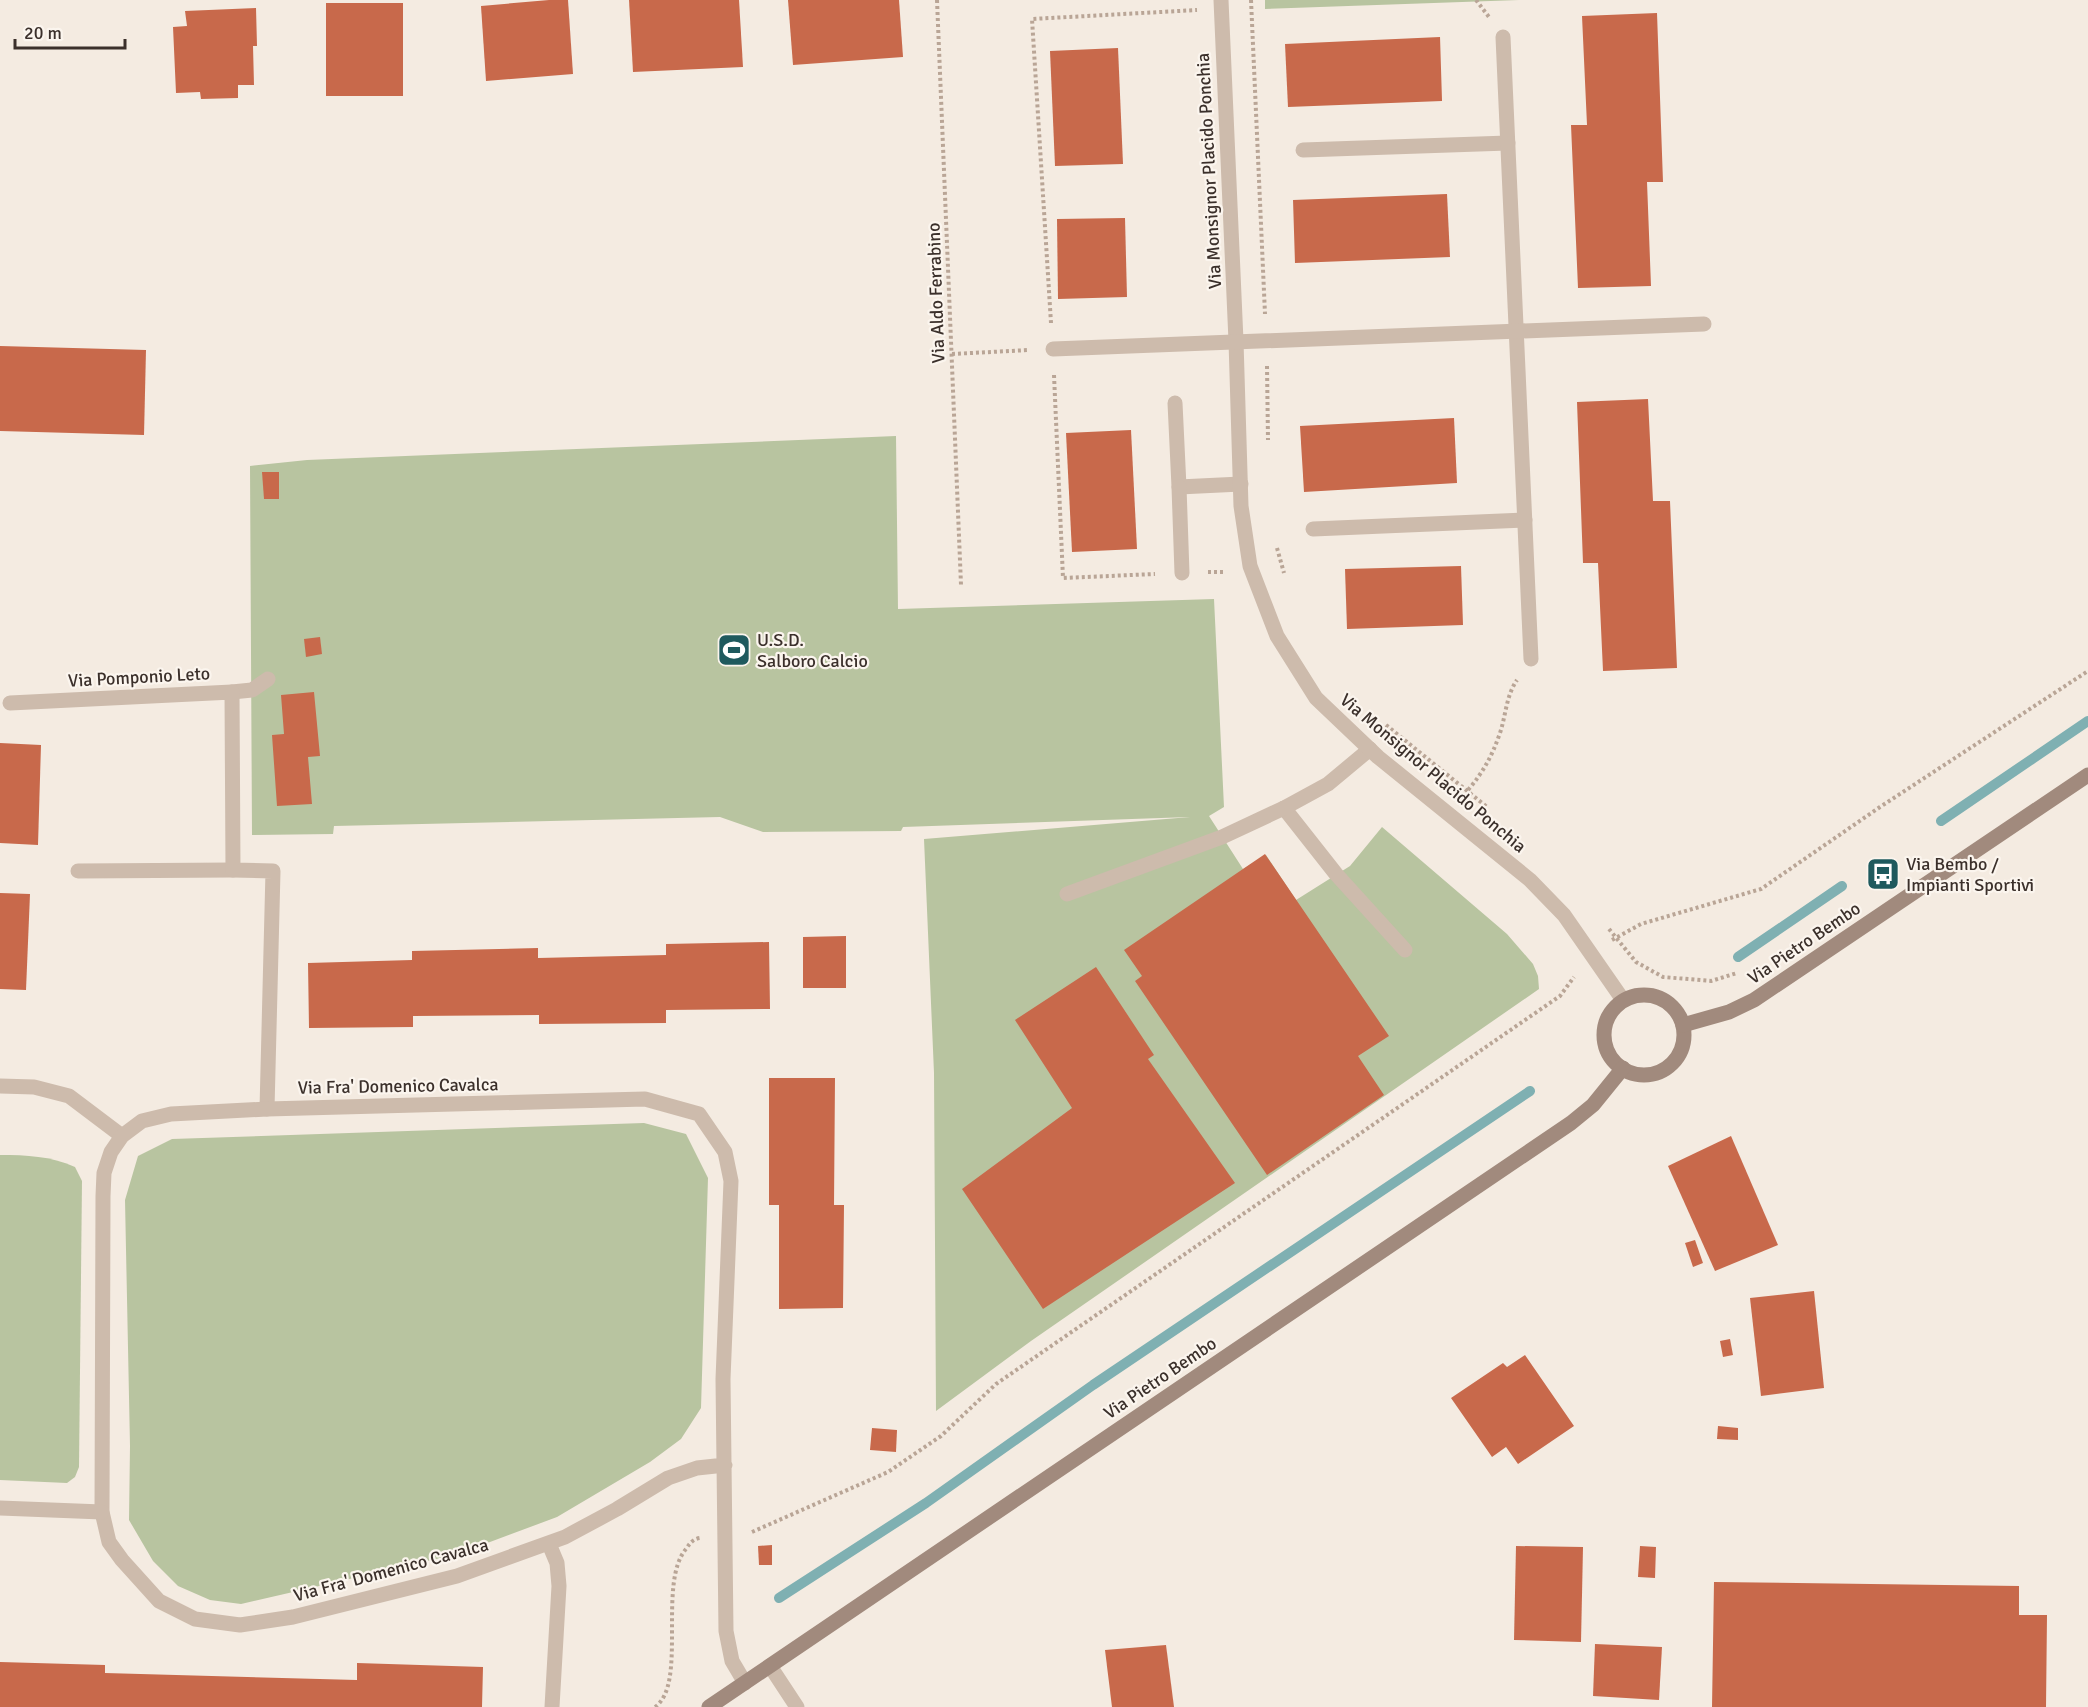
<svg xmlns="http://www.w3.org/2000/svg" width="2088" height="1707" font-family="Signika,sans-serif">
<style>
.green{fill:#b8c4a0}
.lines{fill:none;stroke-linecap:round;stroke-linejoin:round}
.stream{stroke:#7fb0b2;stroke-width:10}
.building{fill:#c8694b}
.path{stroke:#b9a596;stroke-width:4;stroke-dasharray:3 3;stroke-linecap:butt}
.service{stroke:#cdbbac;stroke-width:15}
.minor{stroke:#cdbbac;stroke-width:15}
.secondary{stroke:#a18a7d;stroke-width:15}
.labels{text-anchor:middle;stroke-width:4.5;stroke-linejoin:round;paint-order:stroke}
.street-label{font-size:18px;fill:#3b302b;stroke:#fbf5ee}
.poi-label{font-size:18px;fill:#3b302b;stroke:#fbf5ee;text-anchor:start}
</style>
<rect width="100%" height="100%" fill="#f4ebe1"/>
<g class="green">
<polygon points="1265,0 1519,0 1265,9"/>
<polygon points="896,436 898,609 1214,599 1224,807 1209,816 1243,869 1266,855 1296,900 1350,866 1382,827 1507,934 1533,964 1538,976 1539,989 1031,1341 936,1411 934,1073 924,839 1190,817 903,827 901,831 763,832 720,817 334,826 333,834 252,835 250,466 307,460"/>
<polygon points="644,1123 686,1134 708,1178 701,1408 681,1439 650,1462 557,1517 458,1554 241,1604 210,1600 178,1586 153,1561 129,1520 130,1446 125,1200 138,1156 172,1139"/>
<path d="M 0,1155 C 27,1155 50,1156 75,1167 L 82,1181 L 79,1467 L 75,1477 L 67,1483 L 0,1480 Z"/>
</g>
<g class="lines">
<g class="stream">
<polyline points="1941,821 2088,721"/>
<polyline points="1738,957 1842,886"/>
<polyline points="779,1598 926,1503 1093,1385 1530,1091"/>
</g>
</g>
<g class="building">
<polygon points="549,0 568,0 573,74 486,81 481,6"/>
<polygon points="629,0 739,0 743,67 633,72"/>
<polygon points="788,0 899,0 903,57 793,65"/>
<rect x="326" y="3" width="77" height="93"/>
<polygon points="256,8 257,46 253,46 254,85 238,85 238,98 201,99 200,92 176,93 173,27 187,26 185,11"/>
<polygon points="1657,13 1663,182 1647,182 1651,286 1578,288 1571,125 1587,125 1582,16"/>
<polygon points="1440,37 1442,101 1288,107 1285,44"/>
<polygon points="1118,48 1123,164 1055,166 1050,51"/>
<polygon points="1447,194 1450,257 1295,263 1293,200"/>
<polygon points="1125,218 1127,297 1058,299 1057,219"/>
<polygon points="0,346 146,350 144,435 0,431"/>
<polygon points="1648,399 1653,501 1670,501 1677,668 1603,671 1598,563 1583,563 1577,402"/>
<polygon points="1454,418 1457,483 1304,492 1300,426"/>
<polygon points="1131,430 1137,549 1072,552 1066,433"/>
<polygon points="262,472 279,472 279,499 264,499"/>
<polygon points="1461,566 1463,625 1347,629 1345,569"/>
<polygon points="320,637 322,654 306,657 304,639"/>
<polygon points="314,692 320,756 308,757 312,804 277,806 272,735 284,734 281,695"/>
<polygon points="0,743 41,745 38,845 0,843"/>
<polygon points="1265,854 1389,1036 1358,1056 1384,1095 1267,1175 1135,981 1142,976 1124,950"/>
<polygon points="0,893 30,894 26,990 0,989"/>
<polygon points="846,936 846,988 803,988 803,937"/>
<polygon points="769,942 770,1009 666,1010 666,1023 539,1024 539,1015 413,1016 413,1027 309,1028 308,963 412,960 412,951 538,948 538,958 666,955 666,944"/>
<polygon points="1096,967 1154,1055 1148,1059 1235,1183 1043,1309 962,1189 1072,1108 1015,1020"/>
<polygon points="769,1078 835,1078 834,1205 844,1205 843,1308 779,1309 779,1205 769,1205"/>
<polygon points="1731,1136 1778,1245 1715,1271 1668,1166"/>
<polygon points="1695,1240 1703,1263 1693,1267 1685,1243"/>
<polygon points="1814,1291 1824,1388 1761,1396 1750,1298"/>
<polygon points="1730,1339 1733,1355 1723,1357 1720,1341"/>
<polygon points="1525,1355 1574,1426 1518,1464 1506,1447 1492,1457 1451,1398 1503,1363 1507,1367"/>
<polygon points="1718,1426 1738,1428 1738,1440 1717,1439"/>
<polygon points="872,1428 897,1430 896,1452 870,1450"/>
<polygon points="772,1545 772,1565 759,1565 758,1546"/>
<polygon points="1516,1546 1583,1547 1581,1642 1514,1640"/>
<polygon points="1640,1546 1656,1547 1655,1578 1638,1577"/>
<polygon points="1714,1582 2019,1586 2019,1615 2047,1615 2046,1707 1712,1707"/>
<polygon points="1595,1644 1662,1647 1659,1700 1593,1696"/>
<polygon points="1166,1645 1174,1707 1112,1707 1105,1650"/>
<polygon points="0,1662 105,1665 105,1673 357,1680 357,1663 483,1667 482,1707 0,1707"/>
</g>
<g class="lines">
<g class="path">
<polyline points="937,0 961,585"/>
<polyline points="1251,0 1265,314"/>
<polyline points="1476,0 1489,17"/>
<polyline points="1051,323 1032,19 1197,10"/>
<polyline points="952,354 1029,350"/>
<polyline points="1267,366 1268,440"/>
<polyline points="1054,375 1063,578 1155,574"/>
<polyline points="1277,548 1284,573"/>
<polyline points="1208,572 1224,572"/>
<polyline points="1386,725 1487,807"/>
<path d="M 1468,790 C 1484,771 1492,756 1500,733 C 1506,715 1506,696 1517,680"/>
<polyline points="1609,929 1636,962 1663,977 1711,981 1737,973"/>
<polyline points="1612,940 1641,924 1761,889 1880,807 2088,671"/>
<polyline points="752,1532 888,1472 941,1436 996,1384 1560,996 1574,977"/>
<path d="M 655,1707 C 688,1684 657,1583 686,1549 C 690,1543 693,1539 700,1538"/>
</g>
<g class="service">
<polyline points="1303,150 1508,143"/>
<polyline points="1175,403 1179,487 1241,484"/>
<polyline points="1179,487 1182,573"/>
<polyline points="1313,529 1525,520"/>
<polyline points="232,692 252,690 268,679"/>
<polyline points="1284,808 1336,874 1405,950"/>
<polyline points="78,871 233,870"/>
<polyline points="1067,894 1222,837 1284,808 1328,784 1370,749"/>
<polyline points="0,1086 34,1087 69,1096 122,1136"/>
<polyline points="549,1544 557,1563 559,1586 552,1707"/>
<polyline points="770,1666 797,1707"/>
</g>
<g class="minor">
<polyline points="1221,0 1236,341 1241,506 1250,566 1277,636 1316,698 1378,757 1530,880 1564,915 1623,1000"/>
<polyline points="1503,37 1531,659"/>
<polyline points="1053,349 1704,324"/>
<polyline points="10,703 232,692 233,870 273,871 267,1109"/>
<polyline points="725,1465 697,1468 668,1478 617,1509 565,1537 457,1576 293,1617 240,1625 195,1619 159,1601 122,1560 109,1542 102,1512 103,1196 104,1173 111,1152 122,1136 142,1121 171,1114 267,1109 645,1099 699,1114 725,1152 731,1181 723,1379 726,1631 732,1661 745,1683"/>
<polyline points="0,1508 102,1512"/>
</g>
<g class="secondary">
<circle cx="1644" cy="1035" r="40"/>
<polyline points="1683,1025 1729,1012 1754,1000 2088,775"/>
<polyline points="709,1707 1571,1123 1593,1105 1623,1068"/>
</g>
</g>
<defs>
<g id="stadium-square" transform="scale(1.725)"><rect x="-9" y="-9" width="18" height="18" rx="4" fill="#1f5a5e" stroke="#fbf5ee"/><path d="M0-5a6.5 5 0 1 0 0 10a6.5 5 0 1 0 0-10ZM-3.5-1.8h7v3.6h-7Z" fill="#fff"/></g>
<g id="bus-square" transform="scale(1.725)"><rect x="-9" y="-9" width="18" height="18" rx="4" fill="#1f5a5e" stroke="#fbf5ee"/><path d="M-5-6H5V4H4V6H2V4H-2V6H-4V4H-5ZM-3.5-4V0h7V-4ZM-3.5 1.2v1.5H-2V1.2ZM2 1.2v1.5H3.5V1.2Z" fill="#fff"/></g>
</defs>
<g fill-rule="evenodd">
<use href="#stadium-square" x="734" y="650"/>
<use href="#bus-square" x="1883" y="874"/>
</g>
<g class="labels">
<g class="street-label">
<text transform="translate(1209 171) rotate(-93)" y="6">Via Monsignor Placido Ponchia</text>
<text transform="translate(936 293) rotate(-92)" y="6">Via Aldo Ferrabino</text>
<text transform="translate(139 677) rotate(-3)" y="6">Via Pomponio Leto</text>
<text transform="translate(1433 773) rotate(40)" y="6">Via Monsignor Placido Ponchia</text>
<text transform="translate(1804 943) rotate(-34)" y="6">Via Pietro Bembo</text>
<text transform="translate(398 1086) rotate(-1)" y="6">Via Fra' Domenico Cavalca</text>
<text transform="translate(1160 1378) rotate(-34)" y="6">Via Pietro Bembo</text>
<text transform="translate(391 1570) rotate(-15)" y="6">Via Fra' Domenico Cavalca</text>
</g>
<g class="poi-label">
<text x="757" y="646">U.S.D.<tspan x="757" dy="21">Salboro Calcio</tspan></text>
<text x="1906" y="870">Via Bembo /<tspan x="1906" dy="21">Impianti Sportivi</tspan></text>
</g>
</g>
<path d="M15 39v9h110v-9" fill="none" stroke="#3b302b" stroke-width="3"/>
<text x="24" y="39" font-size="18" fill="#3b302b" stroke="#fbf5ee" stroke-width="4.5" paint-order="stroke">20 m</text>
</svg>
